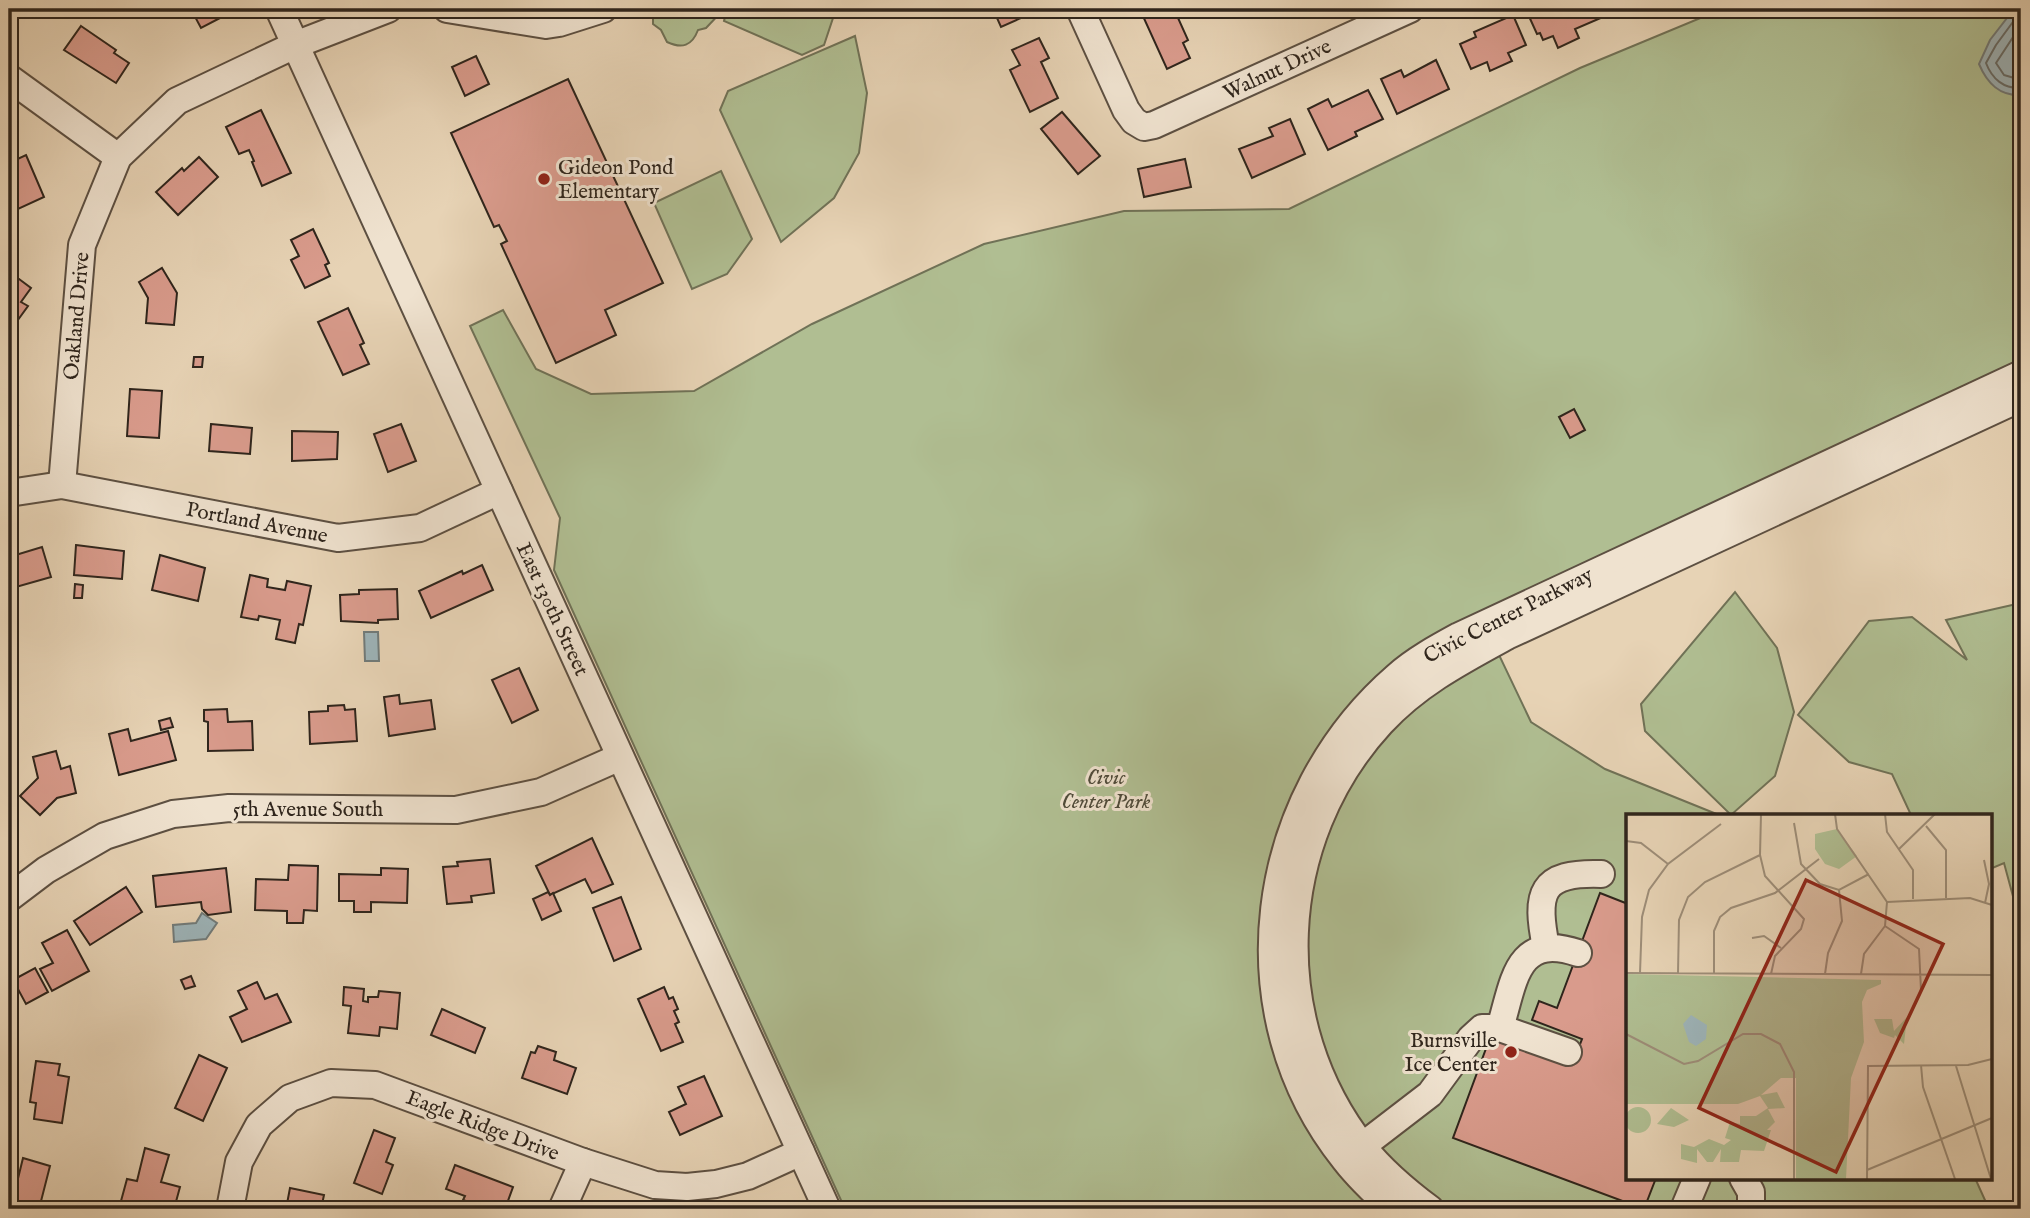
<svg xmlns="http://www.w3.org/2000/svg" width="2030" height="1218" font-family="'IM FELL English',serif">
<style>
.green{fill:#b0be92;stroke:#707257;stroke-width:2}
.water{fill:#9db4b9;stroke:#717b7a;stroke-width:2}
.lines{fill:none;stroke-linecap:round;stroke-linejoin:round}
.shore{stroke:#666c6a;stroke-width:2}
.building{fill:#d99b8c;stroke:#2f251c;stroke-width:2}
.minor-casing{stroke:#5d5042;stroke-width:30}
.minor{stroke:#efe2cf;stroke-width:26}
.poi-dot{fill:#8f2418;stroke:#efe2cf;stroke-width:2.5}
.labels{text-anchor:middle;stroke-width:6;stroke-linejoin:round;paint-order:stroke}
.street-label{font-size:21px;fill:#2f251c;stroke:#efe2cf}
.poi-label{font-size:21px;fill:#2f251c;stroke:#efe2cf;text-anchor:start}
.park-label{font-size:21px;font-style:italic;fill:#4f4b3a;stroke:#efe2cf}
.inset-road{fill:none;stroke:#9d8d78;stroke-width:2}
.view{fill:#8f2418;fill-opacity:0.15;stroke:#8f2418;stroke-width:3.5}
.inset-edge{fill:none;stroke:#2f251c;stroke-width:3.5}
</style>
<rect width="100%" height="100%" fill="#e7d3b5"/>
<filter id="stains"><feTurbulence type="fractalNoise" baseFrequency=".00286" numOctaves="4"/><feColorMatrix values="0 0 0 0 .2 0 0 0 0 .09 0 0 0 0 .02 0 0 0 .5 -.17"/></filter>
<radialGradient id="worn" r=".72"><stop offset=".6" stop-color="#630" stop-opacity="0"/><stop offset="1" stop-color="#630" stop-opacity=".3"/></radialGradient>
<g class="green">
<path d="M 658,9 L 724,9 L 706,28 L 698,30 C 692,46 682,49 667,42 L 661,30 L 653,24 L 653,13 Z"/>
<polygon points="727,9 836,9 824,45 802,55 724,21"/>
<polygon points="1722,9 2021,9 2021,360 1479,613 1531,722 1605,769 1719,815 1628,816 1628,1178 1975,1178 1989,1209 845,1209 554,570 560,518 470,326 503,310 536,369 591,394 694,391 812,324 984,244 1124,211 1289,209 1580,68"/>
<polygon points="855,36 867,93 859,153 834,198 781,242 720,110 728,91"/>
<polygon points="721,171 752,239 727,274 692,289 654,203"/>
<polygon points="1735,592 1777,648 1794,712 1775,776 1731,815 1645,731 1641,704"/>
<polygon points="2021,603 2021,926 2004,863 1990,869 1990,816 1911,815 1892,774 1849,762 1798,715 1869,621 1912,617 1967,660 1946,620"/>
</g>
<g class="water">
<path d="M 2014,9 L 2021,9 L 2021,95 C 1999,96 1987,83 1979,64 L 1990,40 Z"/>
<polygon points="364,632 378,632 379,661 365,661"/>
<polygon points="202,913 217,923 206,939 174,942 173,925 196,923"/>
</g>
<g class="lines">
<g class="shore">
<path d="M 2019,9 L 2018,15 L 1996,45 L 1986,63 C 1992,79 2004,89 2021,88"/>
<polyline points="2021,25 1996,63 2004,75 2021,80"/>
</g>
</g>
<g class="building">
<polygon points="181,9 218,9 222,17 201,28 192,11 184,15"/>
<polygon points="993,9 1027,9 1030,14 1001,27"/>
<polygon points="1153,9 1174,9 1188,40 1183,43 1190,58 1167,69 1142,14"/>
<polygon points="1535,9 1607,9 1610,14 1575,29 1579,38 1558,48 1553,36 1543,40 1540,33 1537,34 1527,12"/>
<polygon points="1513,15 1526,45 1508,53 1512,61 1490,71 1487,62 1471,69 1460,44 1476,37 1474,32"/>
<polygon points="81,26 116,50 114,53 129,63 116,83 64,50"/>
<polygon points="1039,38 1049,58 1041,62 1058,98 1030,112 1010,70 1020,65 1012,50"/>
<polygon points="476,56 489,84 465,96 452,67"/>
<polygon points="1436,60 1449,89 1397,114 1381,79 1401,70 1404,77"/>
<polygon points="568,79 663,283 605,310 616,335 556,363 501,244 507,241 499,225 494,227 451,133"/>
<polygon points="1368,90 1383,119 1355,132 1357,136 1328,150 1308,109 1328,99 1332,107"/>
<polygon points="261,110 291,173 262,186 252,162 254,161 249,150 239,154 226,127"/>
<polygon points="1062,112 1100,156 1078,174 1041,129"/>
<polygon points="1290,119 1305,154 1252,178 1239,149 1273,136 1269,128"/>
<polygon points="26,155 44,197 18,209 9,188 9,163"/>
<polygon points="199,157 218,177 178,215 156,192 182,168 184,171"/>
<polygon points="1185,159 1191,187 1144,197 1138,169"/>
<polygon points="313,229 329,263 325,265 330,276 305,288 291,260 299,256 291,240"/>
<polygon points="162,268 177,293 174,325 146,323 148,298 139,282"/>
<polygon points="15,276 31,288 21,302 28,306 15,324 14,348 9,348 9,284"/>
<polygon points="348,308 364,343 360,345 369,364 343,375 318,322"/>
<polygon points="194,357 203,357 202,367 193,367"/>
<polygon points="130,389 162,391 159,438 127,436"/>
<polygon points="9,400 11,400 18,425 9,427"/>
<polygon points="1574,409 1585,430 1570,438 1559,417"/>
<polygon points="211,424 252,428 250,454 209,451"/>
<polygon points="401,424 416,461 388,472 374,434"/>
<polygon points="292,431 338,432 337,459 292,461"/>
<polygon points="76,545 124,551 122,579 74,575"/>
<polygon points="42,547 51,577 9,589 9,557"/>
<polygon points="160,555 205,568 198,601 152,590"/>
<polygon points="482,565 493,590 431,618 419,591 462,571 463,574"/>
<polygon points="250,575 268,579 267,587 285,590 287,581 311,586 303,625 299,624 295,643 276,639 280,620 259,616 258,620 241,617"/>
<polygon points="75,584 83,585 82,598 74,598"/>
<polygon points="397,589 398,619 378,620 378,623 341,621 340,595 359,594 359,590"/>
<polygon points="519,668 538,710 512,723 492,680"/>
<polygon points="399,695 400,704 431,700 435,729 389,736 384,697"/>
<polygon points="344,705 345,710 355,709 357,741 310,744 309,712 328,711 328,706"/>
<polygon points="227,709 228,722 252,721 253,750 208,751 208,722 204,721 204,710"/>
<polygon points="170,718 173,727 161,730 159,721"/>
<polygon points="128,729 131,741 168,731 176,760 119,775 109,734"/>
<polygon points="56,751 61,769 70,766 76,793 57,798 40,815 20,796 38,778 33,757"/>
<polygon points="592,838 613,884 592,893 585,879 550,895 536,866"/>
<polygon points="490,859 494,893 471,896 472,902 447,904 443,867 458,866 457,862"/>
<polygon points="289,865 318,866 317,911 304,910 303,923 287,923 287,911 255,910 256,879 288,880"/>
<polygon points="226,868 231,912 208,915 202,909 201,902 156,907 153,876"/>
<polygon points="381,868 408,869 407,903 371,902 371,912 354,912 354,901 339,901 339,874 381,875"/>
<polygon points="126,887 142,912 90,945 74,921"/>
<polygon points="548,892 550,895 553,893 561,911 542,920 533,899"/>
<polygon points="1600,893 1628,904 1628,1178 1656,1178 1644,1209 1453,1138 1491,1035 1572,1065 1582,1039 1532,1020 1539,1001 1557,1008"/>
<polygon points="621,897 641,949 614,961 593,908"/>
<polygon points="67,930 89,971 52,991 40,969 53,963 42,943"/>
<polygon points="35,968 48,992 26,1004 13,980"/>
<polygon points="191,976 195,986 185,989 181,980"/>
<polygon points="257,982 265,999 277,994 291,1022 242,1042 230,1017 247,1009 238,991"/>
<polygon points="344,987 364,989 363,1001 368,1002 368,997 378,997 379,991 400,993 397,1029 380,1027 379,1036 348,1033 351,1006 343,1005"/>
<polygon points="664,987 669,999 673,997 678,1009 674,1011 679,1022 675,1024 683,1042 661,1051 638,999"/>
<polygon points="442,1009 485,1028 475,1053 431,1035"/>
<polygon points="538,1046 556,1052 554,1060 576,1068 567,1094 522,1078 531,1052 535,1053"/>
<polygon points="199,1055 227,1068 203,1121 175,1108"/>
<polygon points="36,1061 60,1064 58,1075 69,1077 62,1123 34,1119 36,1103 30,1102"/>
<polygon points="704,1076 722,1116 680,1135 669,1112 686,1104 678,1087"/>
<polygon points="374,1130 395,1138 386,1162 393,1165 382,1194 354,1183"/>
<polygon points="145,1148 169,1155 161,1182 180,1187 174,1209 150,1209 121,1201 127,1179 137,1181"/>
<polygon points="23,1158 50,1166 39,1209 14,1209 15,1204 12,1203"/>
<polygon points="455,1165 513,1187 505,1209 487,1209 463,1200 465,1196 446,1189"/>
<polygon points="290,1188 324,1195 321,1209 286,1209"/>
</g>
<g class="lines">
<g class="minor-casing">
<g id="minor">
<polyline points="279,9 827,1209"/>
<polyline points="447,9 546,25 559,23 603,9"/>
<polyline points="1080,9 1126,110 1134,121 1144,127 1154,125 1410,9"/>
<polyline points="9,78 118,157"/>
<polyline points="62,485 82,245 118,157 177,101 295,45 388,9"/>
<polyline points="9,493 62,485 338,538 420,528 499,491"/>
<polyline points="9,898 46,870 105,836 173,814 229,808 456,810 541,792 620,757"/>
<path d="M 1546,947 C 1535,893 1540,872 1601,874"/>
<path d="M 1500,1028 C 1514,982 1516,932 1578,953"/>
<polyline points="1348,1157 1430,1094 1471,1038 1482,1028 1500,1028 1568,1052"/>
<polyline points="1743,1178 1751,1192 1751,1209"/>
<polyline points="230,1209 239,1162 259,1125 290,1098 331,1083 375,1085 583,1162 655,1185 687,1187 716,1184 748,1176 801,1152"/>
<polyline points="562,1209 583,1162"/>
<path d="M 1393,1209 C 1376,1194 1359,1178 1345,1160 C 1227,1013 1257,797 1397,676 C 1415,660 1437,648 1459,636 L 2021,374"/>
<path d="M 1430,1209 C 1406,1191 1383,1172 1364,1148 C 1265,1023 1273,840 1381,723 C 1417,684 1461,661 1507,636 L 2021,398"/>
<polyline points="1684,1209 1697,1178"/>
</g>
</g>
<use href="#minor" class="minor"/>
</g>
<g class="poi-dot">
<circle cx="544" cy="179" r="7"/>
<circle cx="1511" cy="1052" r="7"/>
</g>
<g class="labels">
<g class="street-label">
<text transform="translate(1277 69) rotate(-25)" y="7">Walnut Drive</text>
<text transform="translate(76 316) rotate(-85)" y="7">Oakland Drive</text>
<text transform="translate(257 522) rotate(11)" y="7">Portland Avenue</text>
<text transform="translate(553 609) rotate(65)" y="7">East 130th Street</text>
<text transform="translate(1508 615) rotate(-27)" y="7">Civic Center Parkway</text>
<text x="308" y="816">5th Avenue South</text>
<text transform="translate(483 1125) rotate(21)" y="7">Eagle Ridge Drive</text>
</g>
<g class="poi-label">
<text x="558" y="174">Gideon Pond<tspan x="558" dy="24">Elementary</tspan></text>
<text x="1497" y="1047" text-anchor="end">Burnsville<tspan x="1497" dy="24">Ice Center</tspan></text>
</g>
<g class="park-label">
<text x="1106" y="784">Civic<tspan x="1106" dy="24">Center Park</tspan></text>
</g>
</g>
<g transform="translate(1626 814)">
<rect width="366" height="366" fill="#e7d3b5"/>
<path d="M 211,15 L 231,42 L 213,55 L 199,50 L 189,35 L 189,20 ZM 0,160 L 255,166 L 255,170 L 241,176 L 236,188 L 238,228 L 225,264 L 220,365 L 170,365 L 170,264 L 155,264 L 135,281 L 151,278 L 159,294 L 142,295 L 149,308 L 141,316 L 145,316 L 138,337 L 115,336 L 113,348 L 94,348 L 95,335 L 87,348 L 81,348 L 71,335 L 71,349 L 55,345 L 55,330 L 68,333 L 83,325 L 98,331 L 105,326 L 99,324 L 104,308 L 114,310 L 114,302 L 130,302 L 142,294 L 134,282 L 112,290 L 0,290 ZM 281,203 L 278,230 L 269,221 L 268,224 L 254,219 L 248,205 L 266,205 L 268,217 ZM-1 306a13 13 0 1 1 26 0a13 13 0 1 1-26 0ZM 45,294 L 63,306 L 48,313 L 31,310 Z" fill="#b0be92"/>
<path d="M 65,201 L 81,211 L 80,225 L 70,232 L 63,228 L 57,210 Z" fill="#9db4b9"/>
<path class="inset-road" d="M 135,0 L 134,41 L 139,62 L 178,105 L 175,115 L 149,142 L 145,160M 209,0 L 211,15 L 261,88 L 259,112 L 238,140 L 235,160M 259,0 L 261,18 L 287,56 L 287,85M 168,9 L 175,50 L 194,70 L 213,76 L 243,60M 300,12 L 320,36 L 320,84M 0,27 L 15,29 L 42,50M 273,35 L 309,0M 358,46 L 363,70 L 359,89M 261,88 L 344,84 L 366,91M 259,112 L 293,135 L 295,176M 126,124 L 138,122 L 155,134M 0,159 L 366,161M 14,159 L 16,103 L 23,76 L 42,50 L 95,10M 52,159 L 53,106 L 62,83 L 79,68 L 134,41M 88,159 L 88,117 L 94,103 L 105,94 L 149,79 L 193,45M 199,160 L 202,139 L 216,107 L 213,76M 0,220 L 58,250 L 72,247 L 117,220 L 135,220 L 154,230 L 168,258 L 168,365M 295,251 L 297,273 L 329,365M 330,252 L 365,365M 241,356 L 366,304M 241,365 L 242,252 L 342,251 L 366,245"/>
<path class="view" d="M 180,66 L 317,130 L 210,358 L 73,294 Z"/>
<rect width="366" height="366" class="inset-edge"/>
</g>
<rect width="2030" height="1218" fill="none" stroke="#e7d3b5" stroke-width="35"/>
<rect x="10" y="10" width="2009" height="1197" fill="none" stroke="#2f251c" stroke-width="3.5"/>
<rect x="18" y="18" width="1995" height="1183" fill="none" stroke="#2f251c" stroke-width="2"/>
<rect width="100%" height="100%" filter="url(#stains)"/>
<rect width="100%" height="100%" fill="url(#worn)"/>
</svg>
